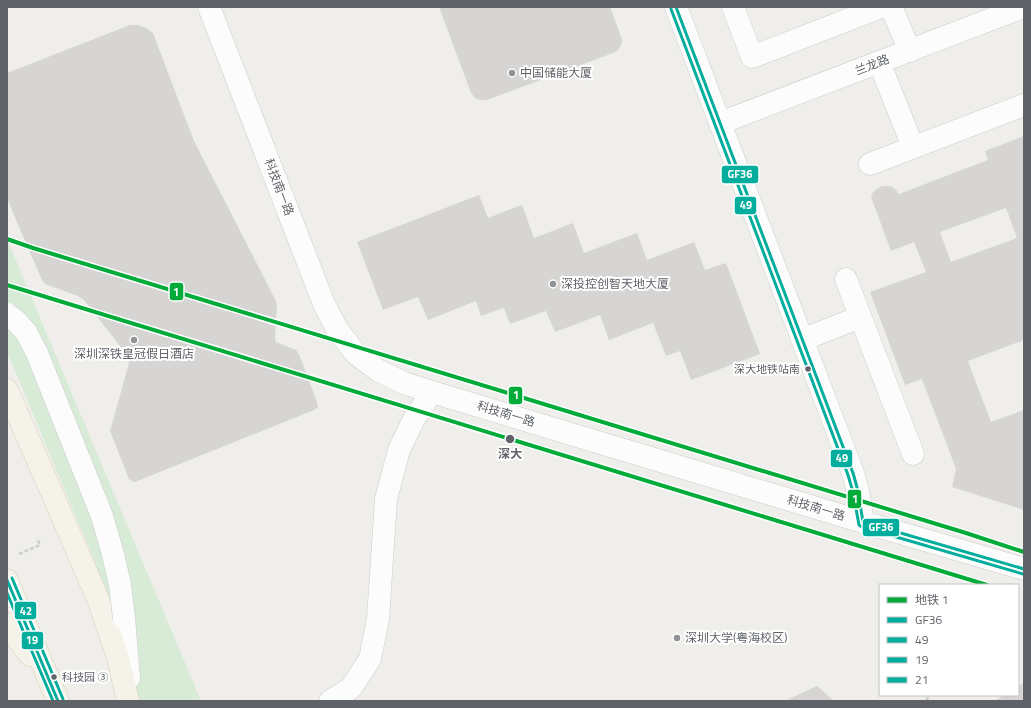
<svg xmlns="http://www.w3.org/2000/svg" width="1031" height="708" font-family="'Titillium Web','Noto Sans SC',sans-serif">
<style>
.green{fill:#d8ebd6}
.building{fill:#d6d5d3;fill-rule:evenodd}
.lines{fill:none;stroke-linecap:round;stroke-linejoin:round}
.minor-casing{stroke:#cbcccc;stroke-width:23}
.major-casing{stroke:#d7ceb8;stroke-width:23}
.path{stroke:#cacfcc;stroke-width:2.5;stroke-dasharray:4 2;stroke-linecap:butt}
.minor{stroke:#fdfcfc;stroke-width:22}
.major{stroke:#f4f2e9;stroke-width:22}
.minor-bridge-casing{stroke:#cbcccc;stroke-width:23;stroke-linecap:butt}
.minor-bridge{stroke:#fdfcfc;stroke-width:22}
.bus-1-casing{stroke:#fff;stroke-width:6}
.bus-2-casing{stroke:#fff;stroke-width:6}
.bus-3-casing{stroke:#fff;stroke-width:6}
.bus-4-casing{stroke:#fff;stroke-width:6}
.bus-5-casing{stroke:#fff;stroke-width:6}
.bus-1{stroke:#01ad9c;stroke-width:3}
.bus-2{stroke:#01ad9c;stroke-width:3}
.bus-3{stroke:#01ad9c;stroke-width:3}
.bus-4{stroke:#01ad9c;stroke-width:3}
.bus-5{stroke:#01ad9c;stroke-width:3}
.metro-1-casing{stroke:#fff;stroke-width:7}
.metro-1{stroke:#00ab39;stroke-width:4}
.poi-dot{fill:#919496;stroke:#fff;stroke-width:1.5}
.bus-dot{fill:#5f6368;stroke:#fff;stroke-width:1.5}
.labels{text-anchor:middle;stroke-width:4;stroke-linejoin:round;paint-order:stroke}
.bus-label{font-size:11px;fill:#5f6368;stroke:#fff;text-anchor:end}
.street-label{font-size:12px;fill:#5f6368;stroke:#fff}
.poi-label{font-size:12px;fill:#5f6368;stroke:#fff;text-anchor:start}
.stop-label{font-size:12px;font-weight:bold;fill:#5f6368;stroke:#fff}
.line-badge{stroke:#fff;stroke-width:1.5}
.badge-label{font-size:11px;text-anchor:middle;font-weight:bold;fill:#fff}
</style>
<rect width="100%" height="100%" fill="#efeeea"/>
<polygon class="green" points="7,239 201,701 130,701 104,589 93,557 7,352"/>
<g class="building">
<polygon points="439,7 610,7 622,39 621,45 618,50 613,53 487,100 481,100 475,98 471,93"/>
<polygon points="130,25 138,25 146,28 153,33 194,141 276,301 277,305 275,339 276,342 296,350 299,354 317,402 318,407 314,410 135,482 132,481 129,479 110,431 129,363 127,355 84,300 78,296 45,284 42,280 16,220 7,198 7,73"/>
<path d="M 1024,136 L 1024,340 L 968,361 L 991,422 L 1024,410 L 1024,510 L 952,487 L 956,469 L 922,379 L 905,385 L 870,292 L 926,272 L 914,242 L 891,251 L 871,197 L 873,192 L 877,189 L 882,186 L 888,186 L 893,187 L 896,190 L 899,194 L 988,160 L 985,151 ZM 1006,208 L 1017,238 L 951,262 L 940,232 Z"/>
<polygon points="479,195 488,218 522,205 534,238 573,223 584,253 637,233 647,260 694,242 705,270 726,263 760,354 691,380 680,351 666,356 653,323 609,340 600,315 555,332 546,311 510,324 504,308 481,316 476,301 428,320 418,297 383,310 357,242"/>
<polygon points="1024,683 1024,701 995,701 1004,695 1018,695 1018,686"/>
<polygon points="817,686 834,701 785,701"/>
</g>
<g class="lines">
<g class="minor-casing">
<g id="minor">
<polyline points="209,7 324,304 337,329 356,354 379,371 404,383 432,392 863,522 1024,569"/>
<polyline points="676,7 853,473 858,491 863,522"/>
<polyline points="733,7 752,57 881,7"/>
<polyline points="891,7 910,51"/>
<polyline points="879,62 913,147"/>
<polyline points="720,123 1023,7"/>
<polyline points="870,164 1024,105"/>
<polyline points="846,279 913,454"/>
<polyline points="802,340 860,317"/>
<polyline points="124,618 129,678"/>
<polyline points="330,701 351,688 370,659 378,619 386,499 399,450 414,419 432,392"/>
</g>
</g>
<g class="major-casing">
<g id="major">
<polyline points="7,390 98,599 118,658 128,701"/>
<polyline points="7,580 58,701"/>
<polyline points="7,625 30,655"/>
</g>
</g>
<g class="path">
<polyline points="19,554 40,545 37,538"/>
<polyline points="927,701 928,695"/>
</g>
<use href="#minor" class="minor"/>
<use href="#major" class="major"/>
<g class="minor-bridge-casing">
<polyline id="minor-bridge" points="7,314 15,320 26,332 37,353 102,516 113,554 120,585 124,618"/>
</g>
<use href="#minor-bridge" class="minor-bridge"/>
<g class="bus-1-casing">
<polyline id="bus-1" points="676,7 853,473 858,491 863,522 1024,569"/>
</g>
<g class="bus-2-casing">
<polyline id="bus-2" points="671,9 848,475 853,492 859,525 862,527 1023,574"/>
</g>
<g class="bus-3-casing">
<polyline id="bus-3" points="7,580 58,701"/>
</g>
<g class="bus-4-casing">
<polyline id="bus-4" points="7,593 53,701"/>
</g>
<g class="bus-5-casing">
<polyline id="bus-5" points="12,578 63,699"/>
</g>
<use href="#bus-1" class="bus-1"/>
<use href="#bus-2" class="bus-2"/>
<use href="#bus-3" class="bus-3"/>
<use href="#bus-4" class="bus-4"/>
<use href="#bus-5" class="bus-5"/>
<g class="metro-1-casing">
<g id="metro-1">
<polyline points="7,239 33,248 966,533 1024,552"/>
<polyline points="7,285 987,585"/>
</g>
</g>
<use href="#metro-1" class="metro-1"/>
</g>
<g class="poi-dot">
<circle cx="512" cy="73" r="4"/>
<circle cx="553" cy="284" r="4"/>
<circle cx="134" cy="340" r="4"/>
<circle cx="677" cy="638" r="4"/>
</g>
<g class="bus-dot">
<circle cx="808" cy="369" r="3.5"/>
<circle cx="510" cy="439" r="5"/>
<circle cx="54" cy="677" r="3.5"/>
</g>
<g class="labels">
<g class="bus-label">
<text x="800" y="373">深大地铁站南</text>
<text x="62" y="681" text-anchor="start">科技园 ③</text>
</g>
<g class="street-label">
<text transform="translate(872 65) rotate(-21)" y="4">兰龙路</text>
<text transform="translate(279 187) rotate(69)" y="4">科技南一路</text>
<text transform="translate(506 414) rotate(17)" y="4">科技南一路</text>
<text transform="translate(816 508) rotate(17)" y="4">科技南一路</text>
</g>
<g class="poi-label">
<text x="520" y="77">中国储能大厦</text>
<text x="561" y="288">深投控创智天地大厦</text>
<text x="134" y="358" text-anchor="middle">深圳深铁皇冠假日酒店</text>
<text x="685" y="642">深圳大学(粤海校区)</text>
</g>
<g class="stop-label">
<text x="510" y="458">深大</text>
</g>
</g>
<g class="line-badge">
<rect x="721" y="165" width="38" height="19" rx="4" fill="#01ad9c"/>
<rect x="734" y="196" width="23" height="19" rx="4" fill="#01ad9c"/>
<rect x="169" y="282" width="15" height="19" rx="4" fill="#00ab39"/>
<rect x="508" y="386" width="15" height="19" rx="4" fill="#00ab39"/>
<rect x="830" y="449" width="23" height="19" rx="4" fill="#01ad9c"/>
<rect x="847" y="489" width="15" height="20" rx="4" fill="#00ab39"/>
<rect x="862" y="518" width="38" height="19" rx="4" fill="#01ad9c"/>
<rect x="14" y="601" width="23" height="19" rx="4" fill="#01ad9c"/>
<rect x="21" y="631" width="23" height="19" rx="4" fill="#01ad9c"/>
</g>
<g class="badge-label">
<text x="740" y="178">GF36</text>
<text x="746" y="209">49</text>
<text x="176" y="296">1</text>
<text x="516" y="399">1</text>
<text x="842" y="462">49</text>
<text x="855" y="503">1</text>
<text x="881" y="531">GF36</text>
<text x="26" y="615">42</text>
<text x="32" y="644">19</text>
</g>
<rect width="1031" height="708" fill="none" stroke="#5f6368" stroke-width="16"/>
<rect x="879" y="584" width="140" height="112" fill="#ffffff" stroke="#bfc1c3"/>
<rect x="887" y="597" width="20" height="6" fill="#00ab39" stroke="#bfc1c3"/>
<text x="915" y="604" font-size="12" fill="#5f6368">地铁 1</text>
<rect x="887" y="617" width="20" height="6" fill="#01ad9c" stroke="#bfc1c3"/>
<text x="915" y="624" font-size="12" fill="#5f6368">GF36</text>
<rect x="887" y="637" width="20" height="6" fill="#01ad9c" stroke="#bfc1c3"/>
<text x="915" y="644" font-size="12" fill="#5f6368">49</text>
<rect x="887" y="657" width="20" height="6" fill="#01ad9c" stroke="#bfc1c3"/>
<text x="915" y="664" font-size="12" fill="#5f6368">19</text>
<rect x="887" y="677" width="20" height="6" fill="#01ad9c" stroke="#bfc1c3"/>
<text x="915" y="684" font-size="12" fill="#5f6368">21</text>
</svg>
